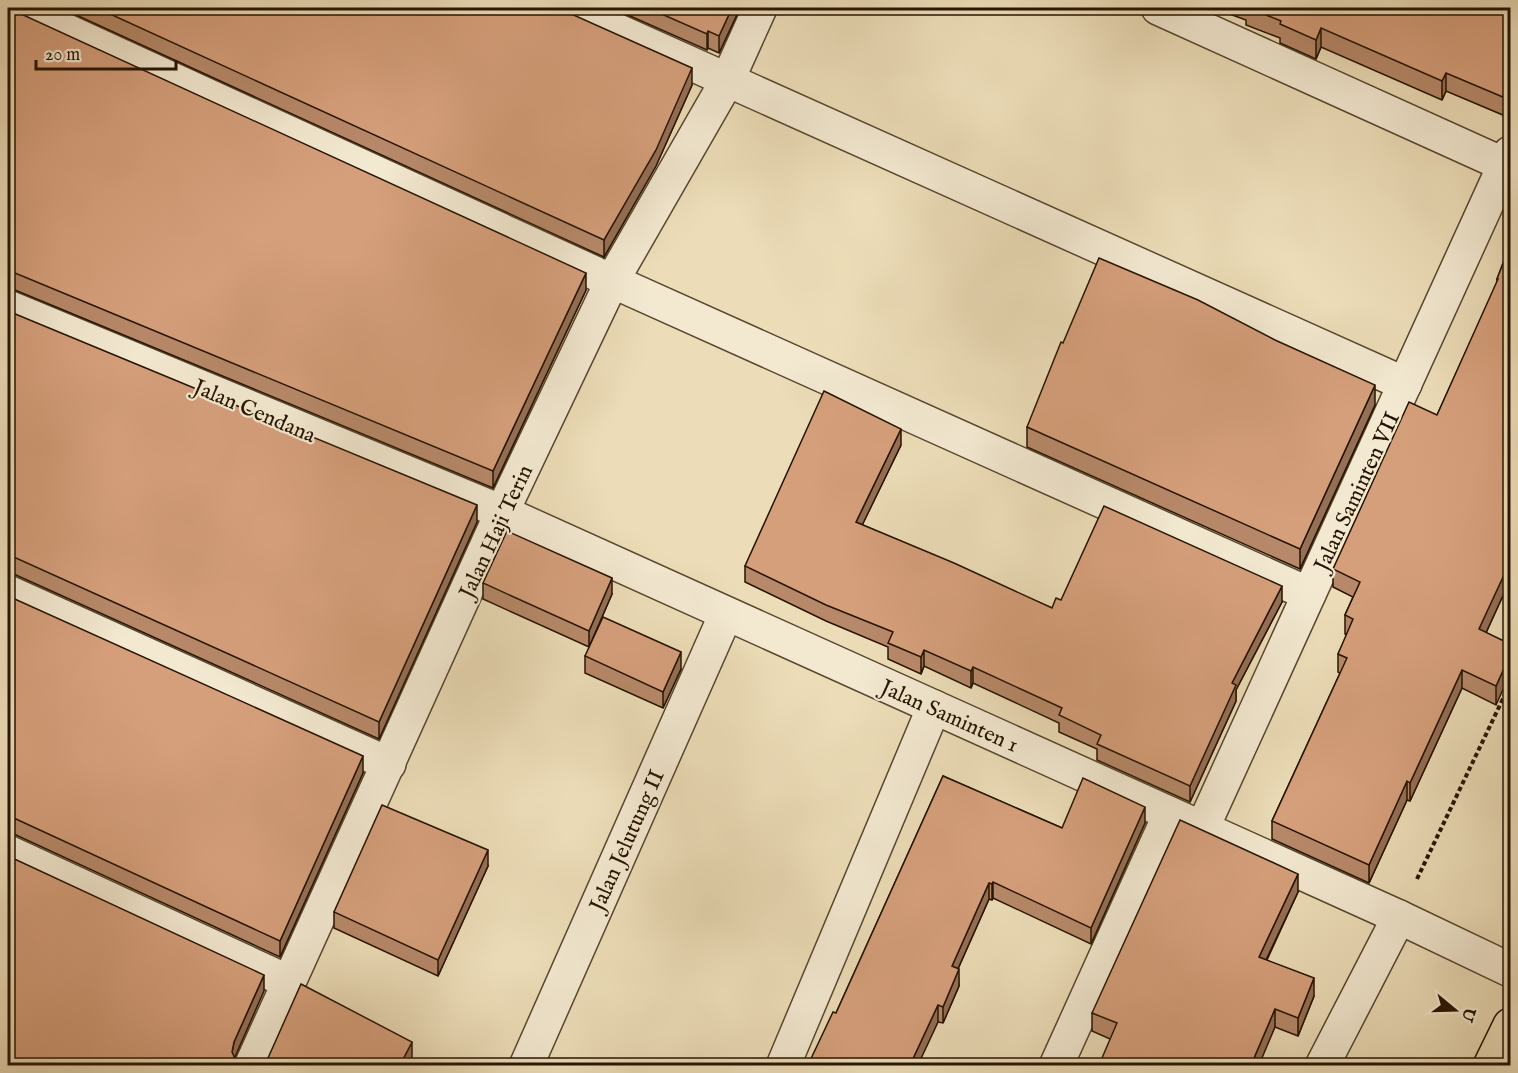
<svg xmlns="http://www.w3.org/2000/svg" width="1518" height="1073" font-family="'IM FELL English',serif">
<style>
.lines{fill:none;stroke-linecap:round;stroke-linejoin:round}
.street-casing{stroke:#58462e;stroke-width:36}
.highway-casing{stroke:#261400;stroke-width:36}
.path{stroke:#261400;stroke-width:4;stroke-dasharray:4.5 3;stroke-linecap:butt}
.street{stroke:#f3e9d1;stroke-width:33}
.highway{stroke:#ecddb8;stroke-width:33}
.wall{fill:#b7896a;stroke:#261400;stroke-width:1.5}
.shaded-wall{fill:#956f56;stroke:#261400;stroke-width:1.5}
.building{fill:#d59f7b;stroke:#261400;stroke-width:1.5}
.labels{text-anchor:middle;stroke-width:4.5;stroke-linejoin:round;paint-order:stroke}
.street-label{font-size:22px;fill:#261400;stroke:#f3e9d1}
</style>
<rect width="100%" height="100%" fill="#ecddb8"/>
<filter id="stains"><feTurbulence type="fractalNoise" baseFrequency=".00333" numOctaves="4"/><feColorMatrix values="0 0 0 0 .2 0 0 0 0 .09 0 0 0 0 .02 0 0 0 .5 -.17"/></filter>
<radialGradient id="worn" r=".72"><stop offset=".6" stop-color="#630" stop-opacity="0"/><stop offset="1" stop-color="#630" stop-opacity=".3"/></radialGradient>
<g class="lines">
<g class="street-casing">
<g id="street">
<polyline points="17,8 612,281 1309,594"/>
<polyline points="567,8 1405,384"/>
<polyline points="1158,8 1505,165"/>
<polyline points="8,307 502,512 1399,917 1510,970"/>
<polyline points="8,592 389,764"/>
<polyline points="1202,829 1510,153"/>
<polyline points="8,852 289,982"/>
<polyline points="251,1066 502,512 612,281 728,79 760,8"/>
<polyline points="526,1066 726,614"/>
<polyline points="783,1066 934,707"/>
<polyline points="1056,1066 1170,814"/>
<polyline points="1322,1066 1399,917"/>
</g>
</g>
<g class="highway-casing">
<polyline id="highway" points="1490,1066 1510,1025"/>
</g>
<polyline class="path" points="1417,879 1510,684"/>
<use href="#street" class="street"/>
<use href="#highway" class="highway"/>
</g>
<g class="wall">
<polygon points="8,8 586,290 493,488 15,290 8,289"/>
<polygon points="61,8 558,8 692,85 656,166 604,257"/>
<polygon points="612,8 740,8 719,53 708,48 707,50"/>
<polygon points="1213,8 1499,8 1510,13 1510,118 1446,91 1442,100 1321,47 1316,59 1280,43 1280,38 1246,25 1246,20"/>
<polygon points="1510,245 1510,580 1486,633 1510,644 1496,705 1462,688 1410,801 1407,800 1369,883 1272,839 1272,821 1340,673 1338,672 1338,654 1347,635 1345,634 1345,615 1353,597 1333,587 1333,569 1437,415 1497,283 1497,279"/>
<polygon points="8,311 477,522 379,739 16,575 8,573"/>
<polygon points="1375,405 1300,569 1027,447 1027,427"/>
<polygon points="901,445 862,525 1052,608 1061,600 1282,602 1236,690 1236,701 1190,802 1097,760 1097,749 1059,732 1059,723 973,683 971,688 924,666 921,674 888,659 888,647 826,621 745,582 745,566"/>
<polygon points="483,583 612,594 589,647 483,599"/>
<polygon points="8,596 363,773 280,957 16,835 8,834"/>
<polygon points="585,656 681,669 663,708 585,673"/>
<polygon points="943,776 1062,828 1145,823 1091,944 993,898 992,900 989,899 958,969 959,986 943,1023 938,1022 836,1013"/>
<polygon points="488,866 438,976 334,928 334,912"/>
<polygon points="1298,892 1267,960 1314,996 1298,1036 1275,1027 1110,1039 1092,1031 1092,1013"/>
</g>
<g class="shaded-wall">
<polygon points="732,8 740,8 719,53 719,36"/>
<polygon points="1321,28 1321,47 1316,59 1316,40"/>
<polygon points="708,31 708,48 707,50 707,34"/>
<polygon points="692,68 692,85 656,166 604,257 604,240"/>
<polygon points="1446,73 1446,91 1442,100 1442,81"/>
<polygon points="586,273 586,290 493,488 493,471"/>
<polygon points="1375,385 1375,405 1300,569 1300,549"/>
<polygon points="901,429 901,445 856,538 856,522"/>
<polygon points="477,505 477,522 379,739 379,722"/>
<polygon points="1510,547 1510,580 1479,648 1479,629"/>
<polygon points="612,578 612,594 589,647 589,631"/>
<polygon points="1282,586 1282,602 1236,690 1236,701 1190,802 1190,786 1232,683"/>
<polygon points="924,650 924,666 921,674 921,657"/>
<polygon points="681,652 681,669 663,708 663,692"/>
<polygon points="1510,655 1510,674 1496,705 1496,686"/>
<polygon points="973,667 973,683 971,688 971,671"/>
<polygon points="1462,670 1462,688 1410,801 1410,783"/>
<polygon points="363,756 363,773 280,957 280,941"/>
<polygon points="1407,781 1407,800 1369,883 1369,865"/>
<polygon points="1145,807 1145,823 1091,944 1091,928"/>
<polygon points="488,850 488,866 438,976 438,960"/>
<polygon points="1298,874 1298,892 1259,975 1259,957"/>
<polygon points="993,882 993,898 992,900 992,884"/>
<polygon points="989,883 989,899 952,982 952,966"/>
<polygon points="959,969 959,986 943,1023 943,1007"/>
<polygon points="264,975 264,991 234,1059 232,1052 234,1042"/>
<polygon points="1314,978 1314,996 1298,1036 1298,1018"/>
<polygon points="938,1005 938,1022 918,1065 910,1065"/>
<polygon points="1275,1009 1275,1027 1259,1065 1251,1065"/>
<polygon points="412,1042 412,1059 409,1065 400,1065"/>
</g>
<g class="building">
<polygon points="8,8 586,273 493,471 15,273 8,272"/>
<polygon points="97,8 558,8 692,68 656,150 604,240"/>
<polygon points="648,8 732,8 719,36 708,31 707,34"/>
<polygon points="1249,8 1499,8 1510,13 1510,100 1446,73 1442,81 1321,28 1316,40 1280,24 1281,21"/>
<polygon points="1510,245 1510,547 1505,559 1510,562 1479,629 1510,644 1510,655 1496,686 1462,670 1410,783 1407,781 1369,865 1272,821 1347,658 1338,654 1353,619 1345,615 1360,582 1333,569 1409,402 1437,415 1498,279 1497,279"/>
<polygon points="1099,258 1198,300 1275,340 1375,385 1300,549 1027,427 1061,342 1063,343"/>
<polygon points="8,311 477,505 379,722 16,558 8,557"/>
<polygon points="824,391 901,429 856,522 954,563 1052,608 1056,598 1061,600 1104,506 1282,586 1232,683 1236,685 1190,786 1097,744 1101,735 1059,715 1062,708 973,667 971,671 924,650 921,657 888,643 893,632 826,605 745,566"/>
<polygon points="507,531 612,578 589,631 483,583"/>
<polygon points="8,596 363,756 280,941 16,819 8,817"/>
<polygon points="603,617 681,652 663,692 585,656"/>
<polygon points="943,776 1062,828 1083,778 1145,807 1091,928 993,882 992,884 989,883 952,966 959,969 943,1007 938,1005 910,1065 808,1065 833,1012 836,1013"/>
<polygon points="382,805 488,850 438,960 334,912"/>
<polygon points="1180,820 1298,874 1259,957 1314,978 1298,1018 1275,1009 1251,1065 1099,1065 1117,1023 1092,1013"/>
<polygon points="8,856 264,975 234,1042 232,1052 236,1061 242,1065 8,1065"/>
<polygon points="301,984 412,1042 400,1065 260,1065 262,1064 268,1058"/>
</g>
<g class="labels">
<g class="street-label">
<text transform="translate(255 410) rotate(23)" y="8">Jalan Cendana</text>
<text transform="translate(1356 491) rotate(-65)" y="8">Jalan Saminten VII</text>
<text transform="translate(495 531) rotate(-65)" y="8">Jalan Haji Terin</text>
<text transform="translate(950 715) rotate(24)" y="8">Jalan Saminten 1</text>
<text transform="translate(626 840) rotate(-66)" y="8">Jalan Jelutung II</text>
</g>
</g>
<rect width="1518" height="1073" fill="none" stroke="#ecddb8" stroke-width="30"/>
<rect x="9" y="9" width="1500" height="1055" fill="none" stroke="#261400" stroke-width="3"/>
<rect x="15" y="15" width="1488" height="1043" fill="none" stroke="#261400" stroke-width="1.5"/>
<g transform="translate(1455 1010) rotate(109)" stroke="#f3e9d1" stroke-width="4.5" paint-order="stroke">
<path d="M0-4.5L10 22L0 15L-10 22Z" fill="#261400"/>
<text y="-9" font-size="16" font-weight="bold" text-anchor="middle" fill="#261400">U</text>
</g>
<path d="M36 60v9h140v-9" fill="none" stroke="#261400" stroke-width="3"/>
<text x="45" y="60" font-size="18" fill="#261400" stroke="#f3e9d1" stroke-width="4.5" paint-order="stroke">20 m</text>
<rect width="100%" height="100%" filter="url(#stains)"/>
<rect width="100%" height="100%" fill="url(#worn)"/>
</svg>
